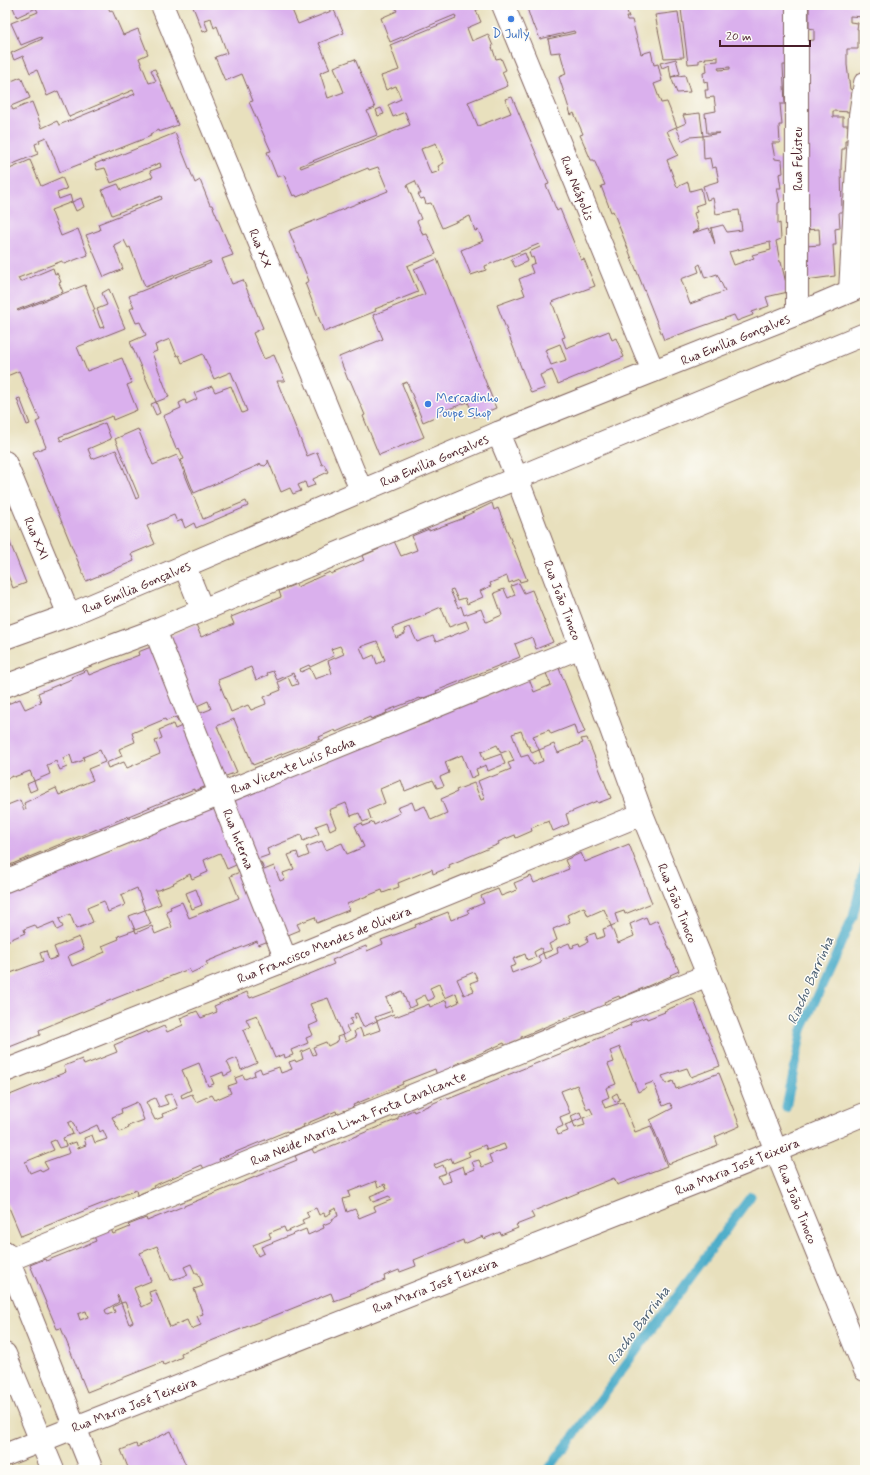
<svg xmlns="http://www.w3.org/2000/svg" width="870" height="1475" font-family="Mynerve,sans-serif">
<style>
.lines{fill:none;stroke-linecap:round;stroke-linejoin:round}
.stream{stroke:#49abc8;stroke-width:9}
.building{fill:#dab0ed;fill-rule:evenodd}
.minor-casing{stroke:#81635e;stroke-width:24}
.minor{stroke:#fff;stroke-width:22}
.shop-dot{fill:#3f7fe0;stroke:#fdfcf7;stroke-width:1.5}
.labels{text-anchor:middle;stroke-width:3;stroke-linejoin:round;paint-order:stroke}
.shop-label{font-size:13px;fill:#366cbe;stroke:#fdfcf7}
.street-label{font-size:13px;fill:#4a1f2b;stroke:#fdfcf7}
.water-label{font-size:14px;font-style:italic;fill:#4a5e72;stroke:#fdfcf7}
</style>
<rect width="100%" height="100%" fill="#fdfcf7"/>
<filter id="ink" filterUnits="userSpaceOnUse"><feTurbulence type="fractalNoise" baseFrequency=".025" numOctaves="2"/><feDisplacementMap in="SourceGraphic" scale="8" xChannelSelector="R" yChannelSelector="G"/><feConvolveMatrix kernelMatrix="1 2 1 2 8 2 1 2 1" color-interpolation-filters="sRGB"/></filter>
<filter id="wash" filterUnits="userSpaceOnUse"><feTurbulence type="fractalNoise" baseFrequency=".012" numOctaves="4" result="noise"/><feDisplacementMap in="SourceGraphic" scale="16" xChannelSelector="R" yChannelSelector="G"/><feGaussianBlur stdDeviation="0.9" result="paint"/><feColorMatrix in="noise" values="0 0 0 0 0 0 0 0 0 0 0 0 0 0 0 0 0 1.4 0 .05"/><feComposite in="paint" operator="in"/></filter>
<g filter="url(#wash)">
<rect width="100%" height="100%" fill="#e8e0bd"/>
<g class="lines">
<g class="stream">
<polyline points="786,1108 802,1030 853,917 865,866"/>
<polyline points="548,1470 751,1196"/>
</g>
</g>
<g id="blocks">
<g class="building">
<polygon points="12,5 107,5 110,11 112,10 123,35 138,29 148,54 139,58 149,83 156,81 151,70 155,69 178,125 159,132 158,130 150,134 151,136 60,172 46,137 39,140 40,142 35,144 38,154 5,167 5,71 9,82 21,77 30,98 11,106 13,110 32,102 42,128 57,121 59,125 135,94 133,90 69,117 58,91 47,96 37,70 30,73 23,56 14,60 11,53 42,39 41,37 21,45 11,23 38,12 36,8 17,17"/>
<path d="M 198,5 L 290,5 L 298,24 L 334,10 L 344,33 L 319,43 L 330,69 L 320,73 L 328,98 L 344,92 L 334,67 L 355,59 L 375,108 L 367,111 L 377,135 L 300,166 L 301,168 L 410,125 L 405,112 L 393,117 L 388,105 L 401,99 L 396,86 L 386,90 L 381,76 L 399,70 L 390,45 L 456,18 L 455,15 L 390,42 L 381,18 L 397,11 L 394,5 L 477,5 L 479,9 L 476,10 L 481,22 L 467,28 L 472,41 L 488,34 L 493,46 L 492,47 L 496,59 L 501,58 L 506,70 L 502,72 L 508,86 L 468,102 L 478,126 L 511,113 L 505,99 L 512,97 L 549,184 L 546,185 L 557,211 L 560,209 L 581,260 L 584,259 L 595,286 L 552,302 L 565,337 L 562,338 L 566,348 L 609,331 L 612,340 L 616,338 L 624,357 L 558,384 L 552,370 L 540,375 L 545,388 L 531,393 L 497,305 L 525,295 L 519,279 L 533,273 L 530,265 L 535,263 L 533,257 L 531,258 L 529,252 L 540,247 L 539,244 L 485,266 L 486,270 L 471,275 L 461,250 L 483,241 L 478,230 L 475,231 L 470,216 L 442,228 L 431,203 L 426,204 L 424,198 L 421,199 L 418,194 L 421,194 L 415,181 L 407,185 L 421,219 L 417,221 L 423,235 L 427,234 L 436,254 L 407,266 L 418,292 L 375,309 L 376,311 L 324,332 L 305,283 L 309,281 L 289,231 L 388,191 L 378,167 L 369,170 L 368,168 L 297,197 L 296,195 L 293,196 L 284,175 L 277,177 L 267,152 L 271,151 L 249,102 L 253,101 L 242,74 L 225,81 L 215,57 L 227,53 L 217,26 L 214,28 L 211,18 L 204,20 L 208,30 L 203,32 L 193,7 ZM 436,143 L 444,163 L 438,166 L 440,171 L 431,174 L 421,149 ZM 560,344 L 566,360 L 551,365 L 545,350 Z"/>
<path d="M 530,5 L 625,5 L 629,17 L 626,17 L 627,20 L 632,20 L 641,54 L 651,51 L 654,65 L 658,64 L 662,81 L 654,84 L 661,103 L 667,102 L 677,127 L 686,123 L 683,115 L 700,113 L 703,136 L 720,133 L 707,133 L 705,113 L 716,111 L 714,97 L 706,98 L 705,90 L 708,90 L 707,81 L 704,82 L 703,73 L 707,72 L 706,62 L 718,61 L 718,57 L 705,58 L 706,59 L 699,60 L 699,63 L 688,64 L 681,9 L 714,5 L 792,5 L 791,65 L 783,65 L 785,104 L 780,104 L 782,125 L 779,125 L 780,143 L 772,143 L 775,159 L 782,160 L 783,173 L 779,174 L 781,188 L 777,188 L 780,202 L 778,203 L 778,224 L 780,223 L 781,239 L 776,241 L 780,262 L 781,262 L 788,292 L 766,297 L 769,306 L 752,312 L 753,315 L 737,321 L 734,315 L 664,340 L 613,211 L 611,212 L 601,186 L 605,185 L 594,160 L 591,160 L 580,135 L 583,134 L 574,113 L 571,115 L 559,77 L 566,74 L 560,52 L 551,53 L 548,39 L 575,33 L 574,31 L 540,39 L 534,25 L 533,26 L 527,8 L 531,7 ZM 730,67 L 730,69 L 719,70 L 718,68 ZM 676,127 L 682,141 L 690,137 L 703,136 L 704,159 L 710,158 L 712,168 L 716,167 L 719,181 L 703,186 L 707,200 L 713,198 L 716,214 L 739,210 L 742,230 L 727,232 L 723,225 L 711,228 L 715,244 L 709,228 L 692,233 L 699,229 L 694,213 L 697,212 L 695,206 L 704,203 L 701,188 L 690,191 L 688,182 L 677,187 L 667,160 L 678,155 L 667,131 ZM 770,242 L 771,250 L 752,255 L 754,258 L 734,265 L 729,252 ZM 700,264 L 705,278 L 717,274 L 725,291 L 690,304 L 681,279 L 699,272 L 697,266 Z"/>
<polygon points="809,5 865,5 865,7 864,17 850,16 850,22 858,23 857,29 858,29 858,49 847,49 847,65 850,89 853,90 851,112 833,111 833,117 843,117 843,125 848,125 848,140 845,140 845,149 842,149 841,167 842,212 839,212 840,228 835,229 836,245 833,245 835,276 806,280 806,246 820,245 819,229 804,230 801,95 808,94 806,69 805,41 814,40 814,29 809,28"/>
<polygon points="678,12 684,57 664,58 655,15"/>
<polygon points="676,59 680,74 671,77 669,65 662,68 660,63"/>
<polygon points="685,75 690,92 677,93 671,77"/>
<polygon points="381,108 384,114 378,116 376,110"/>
<polygon points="175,133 195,183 200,180 210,205 212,205 233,255 222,259 232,284 243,280 263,328 253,333 264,359 274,355 285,381 277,381 307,456 317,452 322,465 324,464 328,472 313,479 315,485 307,488 305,482 298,485 301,491 293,494 290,488 281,492 268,460 268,463 265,466 261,465 260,463 259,465 194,493 181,460 184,459 179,448 176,449 163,416 181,408 179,403 185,400 186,404 197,399 194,393 212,386 215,392 231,386 242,413 247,411 241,396 231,372 214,379 203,354 182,363 179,355 177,356 170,339 155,345 157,351 152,353 169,397 156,402 130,342 146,335 140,322 136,323 130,309 134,307 129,296 211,263 210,261 145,287 130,247 128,248 124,240 114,245 123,269 104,277 86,235 100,230 98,224 162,199 161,196 112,215 102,190 118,184 121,190 153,177 150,171 161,167 160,163 111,183 105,168 97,170 95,164 102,161 103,162"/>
<polygon points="30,160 41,186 62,177 67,189 57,193 59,199 70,195 72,202 81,198 84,207 76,211 72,202 51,210 61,236 78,229 88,255 64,264 62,261 18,278 20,282 53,268 55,274 57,273 61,282 59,283 63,292 17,310 18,311 85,285 95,310 93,310 100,328 104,327 97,309 107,305 102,293 109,289 125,328 77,347 87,371 122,358 132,383 127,385 137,410 113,420 112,416 59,437 61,441 105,423 111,439 88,449 92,459 116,450 136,499 139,497 115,439 138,429 153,465 177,455 203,519 246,501 248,506 196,528 194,523 185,528 182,520 177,522 174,515 147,526 155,544 131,554 134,561 86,581 33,452 46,447 36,422 40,420 19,371 7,376 5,371 5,171"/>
<polygon points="525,253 528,261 515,267 511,259"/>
<polygon points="437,259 496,408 474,417 468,402 443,411 444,413 423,422 407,382 402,384 424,437 379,455 363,416 365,415 350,380 348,380 339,357 383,339 373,315 425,294 414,269"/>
<polygon points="20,398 30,424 27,425 17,399"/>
<polygon points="156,402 160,413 156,415 151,404"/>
<path d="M 492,503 L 494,510 L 498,508 L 527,580 L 520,582 L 519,579 L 509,583 L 507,576 L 490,583 L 491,586 L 480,591 L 483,597 L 467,604 L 465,598 L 458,600 L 453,589 L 450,590 L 458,608 L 461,606 L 464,615 L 481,609 L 486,622 L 502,615 L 494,593 L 504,589 L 508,598 L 515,595 L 511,586 L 519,583 L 524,593 L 532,590 L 553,642 L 536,649 L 532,637 L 515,644 L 520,657 L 436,691 L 437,693 L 421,699 L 420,698 L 386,711 L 387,713 L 371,719 L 370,717 L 336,732 L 335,730 L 319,737 L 320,739 L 253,765 L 234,719 L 217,726 L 237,772 L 218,779 L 193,716 L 211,709 L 208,701 L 190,709 L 162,640 L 196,624 L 201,637 L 234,624 L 231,617 L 281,597 L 279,591 L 296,584 L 297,587 L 330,572 L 331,574 L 364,560 L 362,556 L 379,549 L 378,547 L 394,541 L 401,556 L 417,550 L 412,536 L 429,529 L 429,531 L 464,518 L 463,517 ZM 441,607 L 449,627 L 466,621 L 469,629 L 436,642 L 433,636 L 417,642 L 410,627 L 404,629 L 405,634 L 396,638 L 392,628 L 426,615 L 425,614 ZM 377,641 L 385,660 L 377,664 L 374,655 L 365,659 L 360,647 ZM 340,646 L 344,654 L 328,661 L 332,673 L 315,679 L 310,668 L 301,672 L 300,669 L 309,665 L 310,667 L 334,656 L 331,649 ZM 251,667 L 256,680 L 268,675 L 267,673 L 273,671 L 277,680 L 293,673 L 298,684 L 292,686 L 288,677 L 278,682 L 281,690 L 264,697 L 266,704 L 251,710 L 248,705 L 231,712 L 218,680 Z"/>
<polygon points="5,530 26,583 13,588 5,568"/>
<polygon points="156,645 187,719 178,722 176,717 166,721 165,719 132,733 135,742 119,749 122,756 106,763 108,768 124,762 127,768 160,754 155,741 162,738 159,730 173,724 175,729 187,724 212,784 194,791 194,789 5,867 5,806 20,800 24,810 26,809 24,803 56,788 59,795 76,788 76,787 93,780 88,769 105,762 100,750 83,757 84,760 73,764 70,755 63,758 67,767 60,770 56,761 47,765 50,774 34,781 30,771 14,777 13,776 5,779 5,705 20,699 25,709 41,702 38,693 72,679 71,677 87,670 89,675 139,655 138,652"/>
<polygon points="558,666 585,732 577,735 574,725 551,734 549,730 533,736 539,750 532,753 529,746 527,746 521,731 512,734 521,757 528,755 533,765 543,761 539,750 554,744 558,753 583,743 581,739 587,738 611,798 598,803 597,801 566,814 569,824 553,831 549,821 531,828 532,831 516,838 515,835 498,842 499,844 449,865 450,867 433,874 432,869 398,883 399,887 383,893 382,890 347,904 349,910 334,916 317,923 315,917 297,924 300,930 283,937 254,865 261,862 264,870 274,866 280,881 285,879 283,873 294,869 288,855 297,852 299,859 309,855 306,847 322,841 326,850 342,843 347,854 364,847 355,826 362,823 363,826 373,822 374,825 400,813 397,808 412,802 415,810 425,806 431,820 447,813 441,799 457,792 456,790 474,783 481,800 485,799 478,781 490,776 491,777 511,769 508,763 514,761 509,750 501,753 497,745 481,752 484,760 501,754 505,764 488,771 486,765 476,769 478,775 471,778 462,755 445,762 449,773 440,777 444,786 437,788 433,780 405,791 401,780 380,789 385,803 368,810 371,819 363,822 359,813 351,816 346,803 329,810 336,827 330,830 327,822 316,826 319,834 303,841 301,835 267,849 269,855 252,861 228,801 397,734 397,732 411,726 412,728 429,722 428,719 529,679 534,692 551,685 545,671"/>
<polygon points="34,781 37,789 30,792 27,784"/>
<polygon points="221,805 243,862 227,869 220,853 204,860 208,872 192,879 190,874 173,883 174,884 158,890 155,890 161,904 145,910 137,888 121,895 125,905 108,912 104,901 87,908 93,922 76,929 70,914 59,919 63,927 57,930 54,922 37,929 35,925 24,929 25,933 5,942 5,892"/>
<path d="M 629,844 L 652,903 L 625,914 L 624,911 L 615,914 L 618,923 L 611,926 L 604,909 L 588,916 L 584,907 L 567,915 L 570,922 L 553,929 L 557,940 L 549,944 L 552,950 L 543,953 L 541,948 L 534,952 L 536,957 L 527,960 L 525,954 L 513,959 L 516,965 L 510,967 L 512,973 L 530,966 L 530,968 L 541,963 L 538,956 L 543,953 L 545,959 L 558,953 L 557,948 L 569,943 L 571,948 L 574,947 L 573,945 L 579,943 L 580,946 L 588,942 L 586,936 L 595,933 L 597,939 L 605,936 L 603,929 L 611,926 L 618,943 L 634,936 L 630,924 L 646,917 L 649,924 L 657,920 L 679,971 L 670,975 L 671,976 L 620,998 L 619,996 L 604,1002 L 605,1007 L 587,1014 L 585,1010 L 521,1037 L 522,1041 L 507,1048 L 504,1043 L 454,1065 L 456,1068 L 437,1076 L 435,1069 L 402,1082 L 403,1084 L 353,1105 L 354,1107 L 337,1114 L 336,1111 L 303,1125 L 304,1127 L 288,1133 L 287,1131 L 219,1159 L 220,1162 L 204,1169 L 202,1165 L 153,1186 L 154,1188 L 137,1195 L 136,1190 L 21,1236 L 5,1198 L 5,1097 L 66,1072 L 64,1066 L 82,1059 L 84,1065 L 117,1052 L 114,1045 L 147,1031 L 148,1033 L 164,1026 L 167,1032 L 183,1025 L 180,1018 L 197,1011 L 201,1018 L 217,1012 L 214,1006 L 247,992 L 250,998 L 266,992 L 334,964 L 332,960 L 366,946 L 367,951 L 383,944 L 381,940 L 416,927 L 415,925 L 448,912 L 451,920 L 469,913 L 467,910 L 484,903 L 481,896 L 498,889 L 501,896 L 517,890 L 514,883 L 531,876 L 534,883 L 569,869 L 565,860 L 581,853 L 585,862 ZM 474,972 L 478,980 L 470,983 L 474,991 L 464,995 L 457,979 ZM 439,984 L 445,998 L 456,993 L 459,1002 L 448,1007 L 446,1000 L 430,1007 L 429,1004 L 395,1017 L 394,1014 L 377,1021 L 375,1017 L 392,1011 L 386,998 L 402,991 L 409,1008 L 417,1005 L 415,1000 L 425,995 L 428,1001 L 434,998 L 430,988 ZM 328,998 L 343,1035 L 337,1037 L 338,1041 L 328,1046 L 326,1042 L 313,1047 L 316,1054 L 313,1055 L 310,1048 L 301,1052 L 303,1059 L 296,1062 L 295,1060 L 289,1062 L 292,1069 L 281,1073 L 279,1067 L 262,1073 L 260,1068 L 254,1071 L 255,1075 L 245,1079 L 243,1075 L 235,1078 L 237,1083 L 228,1086 L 231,1093 L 215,1100 L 212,1095 L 196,1102 L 192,1094 L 182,1098 L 181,1095 L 191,1090 L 182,1070 L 199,1063 L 208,1086 L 214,1084 L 211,1077 L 223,1072 L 224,1076 L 232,1072 L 227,1062 L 237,1058 L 241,1070 L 257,1063 L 243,1030 L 250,1027 L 246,1019 L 257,1015 L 275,1058 L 284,1054 L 285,1058 L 293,1055 L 291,1050 L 308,1043 L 306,1038 L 313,1035 L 309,1026 L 318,1022 L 310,1004 ZM 357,1013 L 363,1027 L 377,1021 L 380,1030 L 363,1036 L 360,1028 L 354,1031 L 356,1037 L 346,1042 L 343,1035 L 349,1032 L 346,1026 L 352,1024 L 350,1019 L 356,1018 L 354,1014 ZM 172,1093 L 178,1108 L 162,1114 L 163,1117 L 155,1120 L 146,1102 L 155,1098 L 159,1107 L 168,1104 L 164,1096 ZM 137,1102 L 144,1120 L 128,1126 L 129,1128 L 120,1132 L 112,1117 L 122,1113 L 121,1109 ZM 72,1121 L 78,1134 L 97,1125 L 100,1132 L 103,1130 L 107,1139 L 95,1143 L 92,1135 L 84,1138 L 86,1145 L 78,1148 L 76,1142 L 67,1145 L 70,1153 L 44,1162 L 48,1169 L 42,1172 L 40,1169 L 30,1173 L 25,1162 L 54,1150 L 50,1142 L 55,1140 L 59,1148 L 66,1146 L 63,1138 L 73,1134 L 68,1123 Z"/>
<polygon points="247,869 274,939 258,945 257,941 206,962 208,965 191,973 189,969 106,1002 39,1030 40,1035 7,1048 5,1044 5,975 43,961 40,953 46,951 49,960 58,957 54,947 79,937 84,949 68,956 72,966 105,952 102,946 119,939 118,936 135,930 136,933 152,926 155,934 172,927 166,911 171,909 170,907 182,902 189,918 239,898 230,876"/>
<polygon points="196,889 202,905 192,909 186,893"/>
<polygon points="145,910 151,924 135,930 129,916"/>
<path d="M 692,999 L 694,1000 L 720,1066 L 691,1077 L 687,1068 L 662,1076 L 666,1084 L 673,1081 L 676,1089 L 719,1073 L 740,1126 L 715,1137 L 718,1145 L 668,1164 L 650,1120 L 673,1108 L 670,1103 L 663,1106 L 653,1082 L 645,1085 L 646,1088 L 638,1092 L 620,1047 L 610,1051 L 614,1062 L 608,1064 L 616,1084 L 606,1088 L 609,1097 L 602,1100 L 605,1108 L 623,1102 L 635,1132 L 651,1126 L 667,1166 L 617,1185 L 614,1178 L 531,1212 L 534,1218 L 516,1225 L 518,1228 L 501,1235 L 500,1232 L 484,1239 L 483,1236 L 464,1244 L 463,1240 L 414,1260 L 416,1266 L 400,1272 L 399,1270 L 384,1276 L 385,1280 L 350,1294 L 351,1295 L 334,1301 L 331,1293 L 181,1353 L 182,1357 L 164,1365 L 163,1362 L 87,1392 L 61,1328 L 57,1329 L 30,1265 L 45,1259 L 46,1261 L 96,1241 L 94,1236 L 111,1229 L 113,1234 L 130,1227 L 128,1225 L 146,1218 L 147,1221 L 297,1160 L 295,1156 L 312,1149 L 314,1153 L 398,1119 L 398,1117 L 413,1110 L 414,1112 L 447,1097 L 448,1099 L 614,1032 L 631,1025 L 630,1023 L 646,1017 L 647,1019 L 665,1012 L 664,1011 ZM 577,1085 L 587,1110 L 590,1108 L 593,1114 L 583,1118 L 585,1125 L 575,1128 L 573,1122 L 565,1125 L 568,1131 L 558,1135 L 556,1129 L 563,1126 L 560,1117 L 570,1113 L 561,1091 ZM 504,1144 L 506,1149 L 489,1155 L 492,1163 L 482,1167 L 479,1160 L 472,1162 L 475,1169 L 465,1173 L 463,1166 L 448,1172 L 451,1181 L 442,1184 L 438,1176 L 446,1173 L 443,1165 L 436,1168 L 434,1165 L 451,1158 L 453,1163 L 470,1156 L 468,1152 L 485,1145 L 487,1150 ZM 376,1181 L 378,1187 L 385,1184 L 387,1189 L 370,1196 L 373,1202 L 389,1196 L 391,1200 L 374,1207 L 376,1211 L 359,1218 L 355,1209 L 347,1212 L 343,1199 L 350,1197 L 348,1192 ZM 316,1208 L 319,1215 L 324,1213 L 325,1216 L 331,1213 L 330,1211 L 336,1208 L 338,1216 L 332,1219 L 333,1221 L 323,1225 L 324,1228 L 308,1235 L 306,1229 L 261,1247 L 264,1253 L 258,1256 L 253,1245 L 271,1238 L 269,1233 L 284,1227 L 286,1232 L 304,1224 L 302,1220 L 309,1217 L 306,1212 ZM 157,1246 L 171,1280 L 188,1275 L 184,1267 L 191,1264 L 195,1273 L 198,1273 L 203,1286 L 194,1289 L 203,1314 L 197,1316 L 201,1325 L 191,1329 L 187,1320 L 170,1327 L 155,1290 L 149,1292 L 152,1302 L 142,1307 L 134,1288 L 151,1281 L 140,1253 ZM 118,1295 L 121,1303 L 113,1307 L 115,1312 L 107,1315 L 105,1310 L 119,1302 L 117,1296 ZM 125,1302 L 133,1322 L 129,1324 L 121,1303 ZM 86,1311 L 88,1317 L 80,1320 L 78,1314 Z"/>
<polygon points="617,1093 620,1100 615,1102 612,1096"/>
<polygon points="580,1112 582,1118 573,1122 571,1116"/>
<polygon points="171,1431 188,1470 129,1470 121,1450 136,1444 137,1447"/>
</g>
</g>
</g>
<g filter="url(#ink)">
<use href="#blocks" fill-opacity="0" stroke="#81635e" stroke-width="1"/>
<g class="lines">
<g class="minor-casing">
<g id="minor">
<polyline points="162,5 361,490"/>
<polyline points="503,5 653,371"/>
<polyline points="797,5 797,314"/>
<polyline points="850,291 860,115 865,83"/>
<polyline points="498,433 517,478 581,647 642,814 708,975 776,1151 865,1370"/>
<polyline points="5,462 69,615"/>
<polyline points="185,567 202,609"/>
<polyline points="155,630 286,960"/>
<polyline points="5,638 69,615 498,433 797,314 865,285"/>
<polyline points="5,686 155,630 517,478 865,334"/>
<polyline points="5,881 221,794 581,647"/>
<polyline points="5,1071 286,960 642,814"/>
<polyline points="5,1252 92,1470"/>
<polyline points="9,1260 708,975"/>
<polyline points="5,1354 53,1470"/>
<polyline points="5,1455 776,1151 865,1114"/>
</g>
</g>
<use href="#minor" class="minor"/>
</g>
</g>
<g class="shop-dot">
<circle cx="511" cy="19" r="4"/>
<circle cx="428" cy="404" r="4"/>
</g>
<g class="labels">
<g class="shop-label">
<text x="511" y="38">D Jully</text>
<text x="436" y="402" text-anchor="start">Mercadinho<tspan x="436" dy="15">Poupe Shop</tspan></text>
</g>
<g class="street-label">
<text transform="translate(797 159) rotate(-90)" y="5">Rua Felisteu</text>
<text transform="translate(578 188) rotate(68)" y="5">Rua Neápolis</text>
<text transform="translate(261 248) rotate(68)" y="5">Rua XX</text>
<text transform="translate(735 339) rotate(-22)" y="5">Rua Emília Gonçalves</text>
<text transform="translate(434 460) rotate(-23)" y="5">Rua Emília Gonçalves</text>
<text transform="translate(37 538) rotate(67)" y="5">Rua XXI</text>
<text transform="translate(136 587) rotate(-23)" y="5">Rua Emília Gonçalves</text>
<text transform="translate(563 600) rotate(69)" y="5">Rua João Tinoco</text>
<text transform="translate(293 765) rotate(-22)" y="5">Rua Vicente Luís Rocha</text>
<text transform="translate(239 839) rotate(68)" y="5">Rua Interna</text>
<text transform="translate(678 903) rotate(68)" y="5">Rua João Tinoco</text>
<text transform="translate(324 944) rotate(-22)" y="5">Rua Francisco Mendes de Oliveira</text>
<text transform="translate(358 1118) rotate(-22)" y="5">Rua Neide Maria Lima Frota Cavalcante</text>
<text transform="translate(737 1166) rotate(-22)" y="5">Rua Maria José Teixeira</text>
<text transform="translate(798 1204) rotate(68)" y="5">Rua João Tinoco</text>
<text transform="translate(435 1285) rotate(-21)" y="5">Rua Maria José Teixeira</text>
<text transform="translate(134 1404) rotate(-21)" y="5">Rua Maria José Teixeira</text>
</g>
<g class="water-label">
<text transform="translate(810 980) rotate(-66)" y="5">Riacho Barrinha</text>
<text transform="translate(638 1325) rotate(-53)" y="5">Riacho Barrinha</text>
</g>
</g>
<rect width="870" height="1475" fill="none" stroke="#fdfcf7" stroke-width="20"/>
<path d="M720 40v6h90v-6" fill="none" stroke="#4a1f2b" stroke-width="2"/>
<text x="726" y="40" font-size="12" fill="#4a1f2b" stroke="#fdfcf7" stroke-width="3" paint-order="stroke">20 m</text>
</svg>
